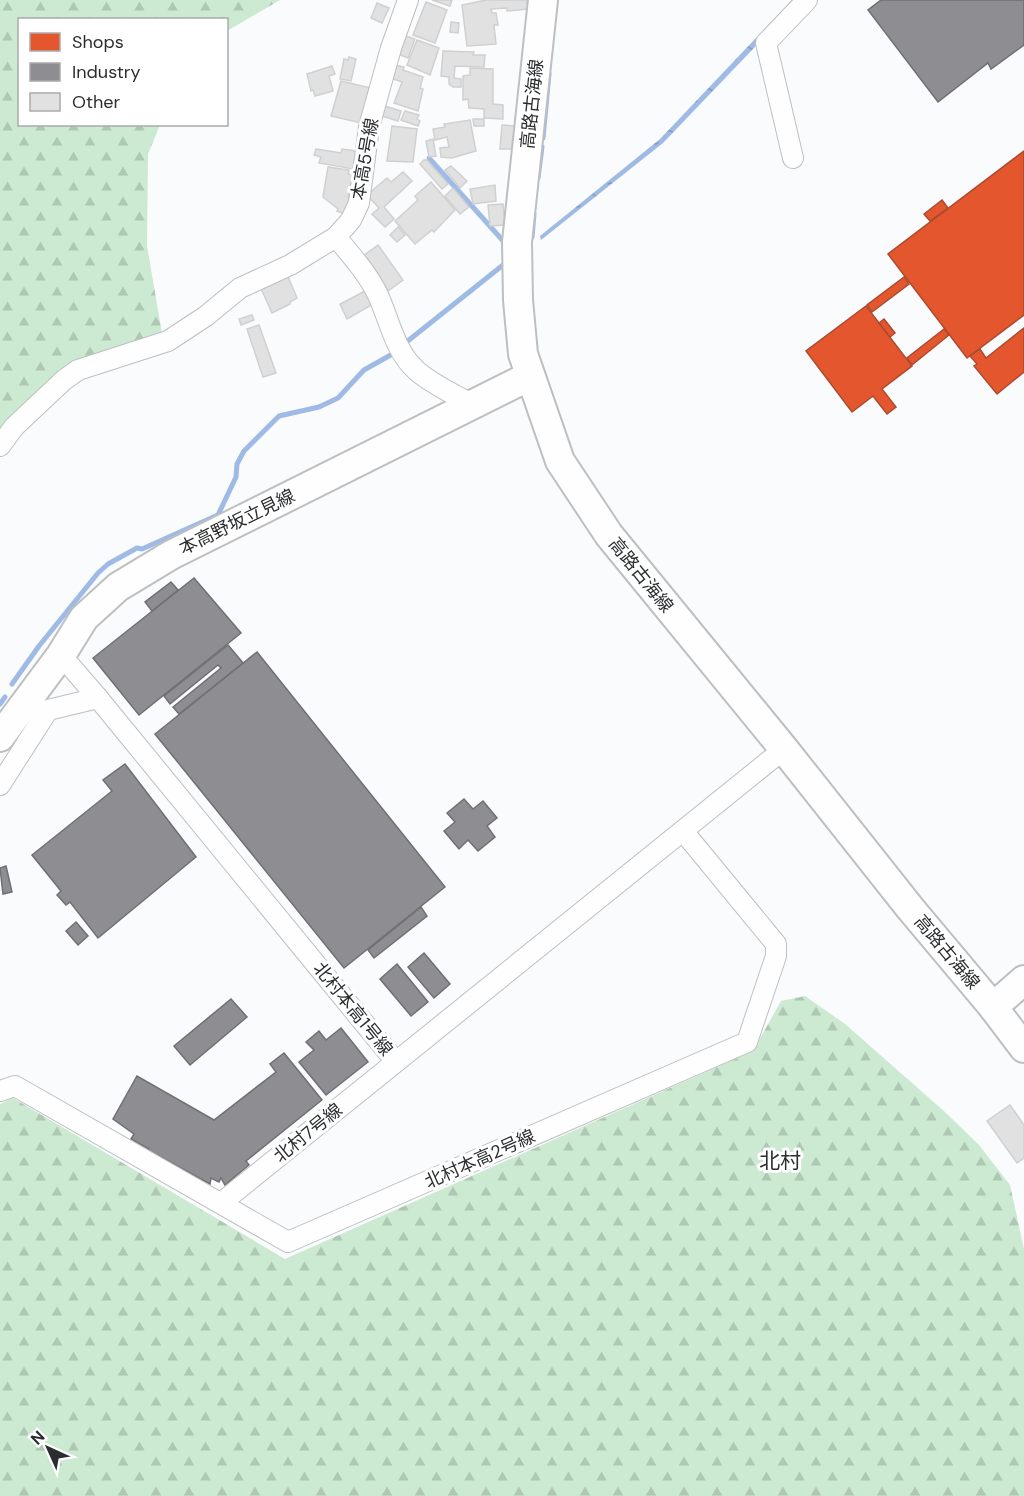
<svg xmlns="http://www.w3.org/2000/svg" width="1024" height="1496" font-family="'DM Sans','Noto Sans JP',sans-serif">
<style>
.forest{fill:url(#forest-firs)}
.water{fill:url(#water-ripples)}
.shops{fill:#e4572e;stroke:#ac4a2e;stroke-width:1.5}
.industry{fill:#8d8d92;stroke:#707074;stroke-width:1.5}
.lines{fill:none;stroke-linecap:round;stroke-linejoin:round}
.stream{stroke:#9ebae5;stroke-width:5}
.building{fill:#e2e1e2;stroke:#d1d0d0;stroke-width:1.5}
.street-casing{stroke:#bebfc1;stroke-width:22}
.secondary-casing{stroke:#bebfc1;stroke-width:32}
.street{stroke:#fefeff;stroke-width:20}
.secondary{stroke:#fefeff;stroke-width:28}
.labels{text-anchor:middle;stroke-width:6;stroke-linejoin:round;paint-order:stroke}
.street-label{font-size:18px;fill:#2b2d2f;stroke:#fff}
.quarter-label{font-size:21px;fill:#2b2d2f;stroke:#fff}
</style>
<defs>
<pattern id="forest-firs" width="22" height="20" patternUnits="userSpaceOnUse" patternTransform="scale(1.5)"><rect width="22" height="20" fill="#cce9d1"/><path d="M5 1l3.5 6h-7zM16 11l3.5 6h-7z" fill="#afc8b4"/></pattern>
<pattern id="water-ripples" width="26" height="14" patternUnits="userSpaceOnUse" patternTransform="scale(1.5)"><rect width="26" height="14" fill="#9ebae5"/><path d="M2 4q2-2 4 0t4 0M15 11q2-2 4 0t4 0" fill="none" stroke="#8198ba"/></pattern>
</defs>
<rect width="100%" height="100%" fill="#fafbfd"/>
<g class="forest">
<polygon points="0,0 280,0 227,31 226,20 20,20 20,124 160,125 148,154 147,246 163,339 89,363 0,441"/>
<polygon points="805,996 845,1024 945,1112 979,1145 1010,1185 1024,1249 1024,1496 0,1496 0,1104 13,1098 285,1259 753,1051 781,1001"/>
</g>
<polygon class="water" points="792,0 800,0 663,143 541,240 540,236 660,139"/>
<g class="shops">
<polygon points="1024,151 1024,315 967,358 888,254"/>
<polygon points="942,200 948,208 930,221 924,214"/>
<polygon points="904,277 909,284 872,312 867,305"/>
<polygon points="866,306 912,366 882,389 896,407 887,414 873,396 852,412 806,351"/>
<polygon points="884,319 895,333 890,337 879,323"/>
<polygon points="1024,328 1024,372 997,394 974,366 977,364 970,356 980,349 986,358"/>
<polygon points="944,329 949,335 912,365 907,358"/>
</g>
<g class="industry">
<polygon points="881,0 1024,0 1024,45 991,69 988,63 938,102 868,10"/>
<polygon points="194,578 241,633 139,715 93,658"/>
<polygon points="171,582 178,590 152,611 145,602"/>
<polygon points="228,645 243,663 179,714 173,707 221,668 218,665 170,704 164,696"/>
<polygon points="257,652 445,887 344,968 155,734"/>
<polygon points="125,764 196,857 98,938 70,902 66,905 57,895 61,891 32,855 112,791 103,780"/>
<polygon points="464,799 473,809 483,801 497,818 487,826 495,837 478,851 468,840 459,849 444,831 455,822 447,813"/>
<polygon points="6,866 12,892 3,894 0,868"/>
<polygon points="421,907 427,916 374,958 368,950"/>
<polygon points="76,922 88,936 78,945 66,931"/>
<polygon points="424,953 450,984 434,998 408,967"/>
<polygon points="397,964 428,1002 411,1016 380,979"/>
<polygon points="231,999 247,1017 190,1065 174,1046"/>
<polygon points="341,1028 368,1062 326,1095 299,1062 314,1050 306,1042 319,1031 326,1040"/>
<polygon points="284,1053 322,1100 246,1161 249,1165 225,1185 221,1178 219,1182 211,1178 210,1184 155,1154 153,1157 147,1153 149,1149 131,1139 134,1134 113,1119 137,1076 214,1120 276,1072 270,1064"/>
</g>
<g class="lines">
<g class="stream">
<polyline points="543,138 549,74"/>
<polyline points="429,158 505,243"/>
<polyline points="538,178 542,147"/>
<polyline points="532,237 534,214"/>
<polyline points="404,344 503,265"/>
<polyline points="12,684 39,646 98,573 108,564 137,548 142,549 218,515 236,477 237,464 244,451 279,416 319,407 338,398 364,370 396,352"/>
<polyline points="0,704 5,697"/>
</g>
</g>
<g class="building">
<polygon points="432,0 452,0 450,6"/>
<polygon points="486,0 527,0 528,9 507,11 507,8 491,9 492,13 496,13 498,25 494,25 496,44 467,46 462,5"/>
<polygon points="426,2 447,10 435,43 413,35"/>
<polygon points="377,3 389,8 382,23 371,18"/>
<polygon points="451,22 459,23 458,33 450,32"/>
<polygon points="403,35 415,39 408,58 396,53"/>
<polygon points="417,40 439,48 430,75 407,65"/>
<polygon points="443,51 474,52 473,55 485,55 484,67 455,66 454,78 461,79 461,87 453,87 449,84 449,77 441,76"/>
<polygon points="349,57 356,59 351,81 340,79 344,59 348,60"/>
<polygon points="391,64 404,67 403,70 423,77 420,88 423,89 418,111 394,103 402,82 388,77"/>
<polygon points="332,66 335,74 329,76 333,91 315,96 313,90 311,91 307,74"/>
<polygon points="470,68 493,69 493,104 503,105 503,119 484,118 484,109 469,108 468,99 463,100 463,76 470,75"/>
<polygon points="341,81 371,88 366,124 331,116"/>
<polygon points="385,106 401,111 398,121 382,116"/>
<polygon points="405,111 419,115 417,119 420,121 418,126 401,120"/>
<polygon points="473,119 484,119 484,126 474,126"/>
<polygon points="470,120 476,151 452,158 441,157 440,148 449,147 447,137 435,140 433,129 445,127 444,124"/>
<polygon points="502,125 515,126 513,149 500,149"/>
<polygon points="392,126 417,129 413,162 387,161"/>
<polygon points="433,139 436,156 429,157 426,141"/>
<polygon points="316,149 341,153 342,149 356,151 353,169 319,163 321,157 314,155"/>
<polygon points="424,160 427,160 448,184 442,189 420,164"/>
<polygon points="451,166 467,181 460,188 445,170"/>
<polygon points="328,167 349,170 348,174 353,175 348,198 356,199 350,216 337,211 338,209 323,197"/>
<polygon points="403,172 412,181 384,207 394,219 385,227 372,214 379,208 367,195 387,178 391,182"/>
<polygon points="431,182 455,210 434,232 432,230 415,244 395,221 418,200 415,196"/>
<polygon points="495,185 496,201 473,204 470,189"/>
<polygon points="453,188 469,207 460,214 445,196"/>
<polygon points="503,204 505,225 490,226 488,205"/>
<polygon points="398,227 405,235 397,242 390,235"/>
<polygon points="378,245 403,280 388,291 363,256"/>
<polygon points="286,272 297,298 290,302 290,304 272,313 259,284"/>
<polygon points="367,290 375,303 347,319 340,304"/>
<polygon points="252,315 254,320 241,325 239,319"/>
<polygon points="259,325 276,373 263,377 247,329"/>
<polygon points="1010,1105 1024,1125 1024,1158 1017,1163 987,1121"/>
</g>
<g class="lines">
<g class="street-casing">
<g id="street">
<path d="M 408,0 L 391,48 L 369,127 L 359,203 L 351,220 L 336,237 C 351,255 367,273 377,293 C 390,320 394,351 417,371 C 433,385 454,394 473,405"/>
<polyline points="793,158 766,43 807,0"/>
<polyline points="0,446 14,427 64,380 78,370 168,341 206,316 240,288 290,265 336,237"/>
<polyline points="61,655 98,698 396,1062 784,749"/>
<polyline points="0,785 48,710 98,698"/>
<polyline points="0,1091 15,1086 288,1242 747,1042 776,956 776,944 683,831"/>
<polyline points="221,1203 396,1062"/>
</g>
</g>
<g class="secondary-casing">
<g id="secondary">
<polyline points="543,0 517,242 518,300 523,354 560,461 609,535 784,749 910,908 993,1007 1024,1048"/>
<polyline points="0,737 61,655 84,618 118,587 171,555 530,376"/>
<polyline points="993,1007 1024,980"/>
</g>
</g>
<use href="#street" class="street"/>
<use href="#secondary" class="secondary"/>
</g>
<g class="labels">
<g class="street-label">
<text transform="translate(532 104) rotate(-84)" y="6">高路古海線</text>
<text transform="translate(365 159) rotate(-80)" y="6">本高5号線</text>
<text transform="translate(237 522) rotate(-26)" y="6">本高野坂立見線</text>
<text transform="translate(641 575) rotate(51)" y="6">高路古海線</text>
<text transform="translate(947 952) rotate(50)" y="6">高路古海線</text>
<text transform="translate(353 1009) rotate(51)" y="6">北村本高1号線</text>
<text transform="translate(308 1133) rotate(-39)" y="6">北村7号線</text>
<text transform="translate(480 1159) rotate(-24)" y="6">北村本高2号線</text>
</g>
<g class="quarter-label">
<text x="780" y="1168">北村</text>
</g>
</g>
<rect x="18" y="18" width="210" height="108" fill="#ffffff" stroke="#aaabac" stroke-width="1.5"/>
<rect x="30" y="33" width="30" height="18" fill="#e4572e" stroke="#aaabac" stroke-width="1.5"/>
<text x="72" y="48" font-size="18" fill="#2b2d2f">Shops</text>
<rect x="30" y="63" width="30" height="18" fill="#8d8d92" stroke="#aaabac" stroke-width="1.5"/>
<text x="72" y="78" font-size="18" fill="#2b2d2f">Industry</text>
<rect x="30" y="93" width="30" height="18" fill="#e2e1e2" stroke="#aaabac" stroke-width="1.5"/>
<text x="72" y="108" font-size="18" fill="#2b2d2f">Other</text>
<g transform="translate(48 1448) rotate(315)" stroke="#ffffff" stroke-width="4.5" paint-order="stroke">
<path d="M0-4.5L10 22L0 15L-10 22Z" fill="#2b2d2f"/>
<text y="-9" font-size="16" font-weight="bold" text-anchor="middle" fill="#2b2d2f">N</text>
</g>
</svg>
